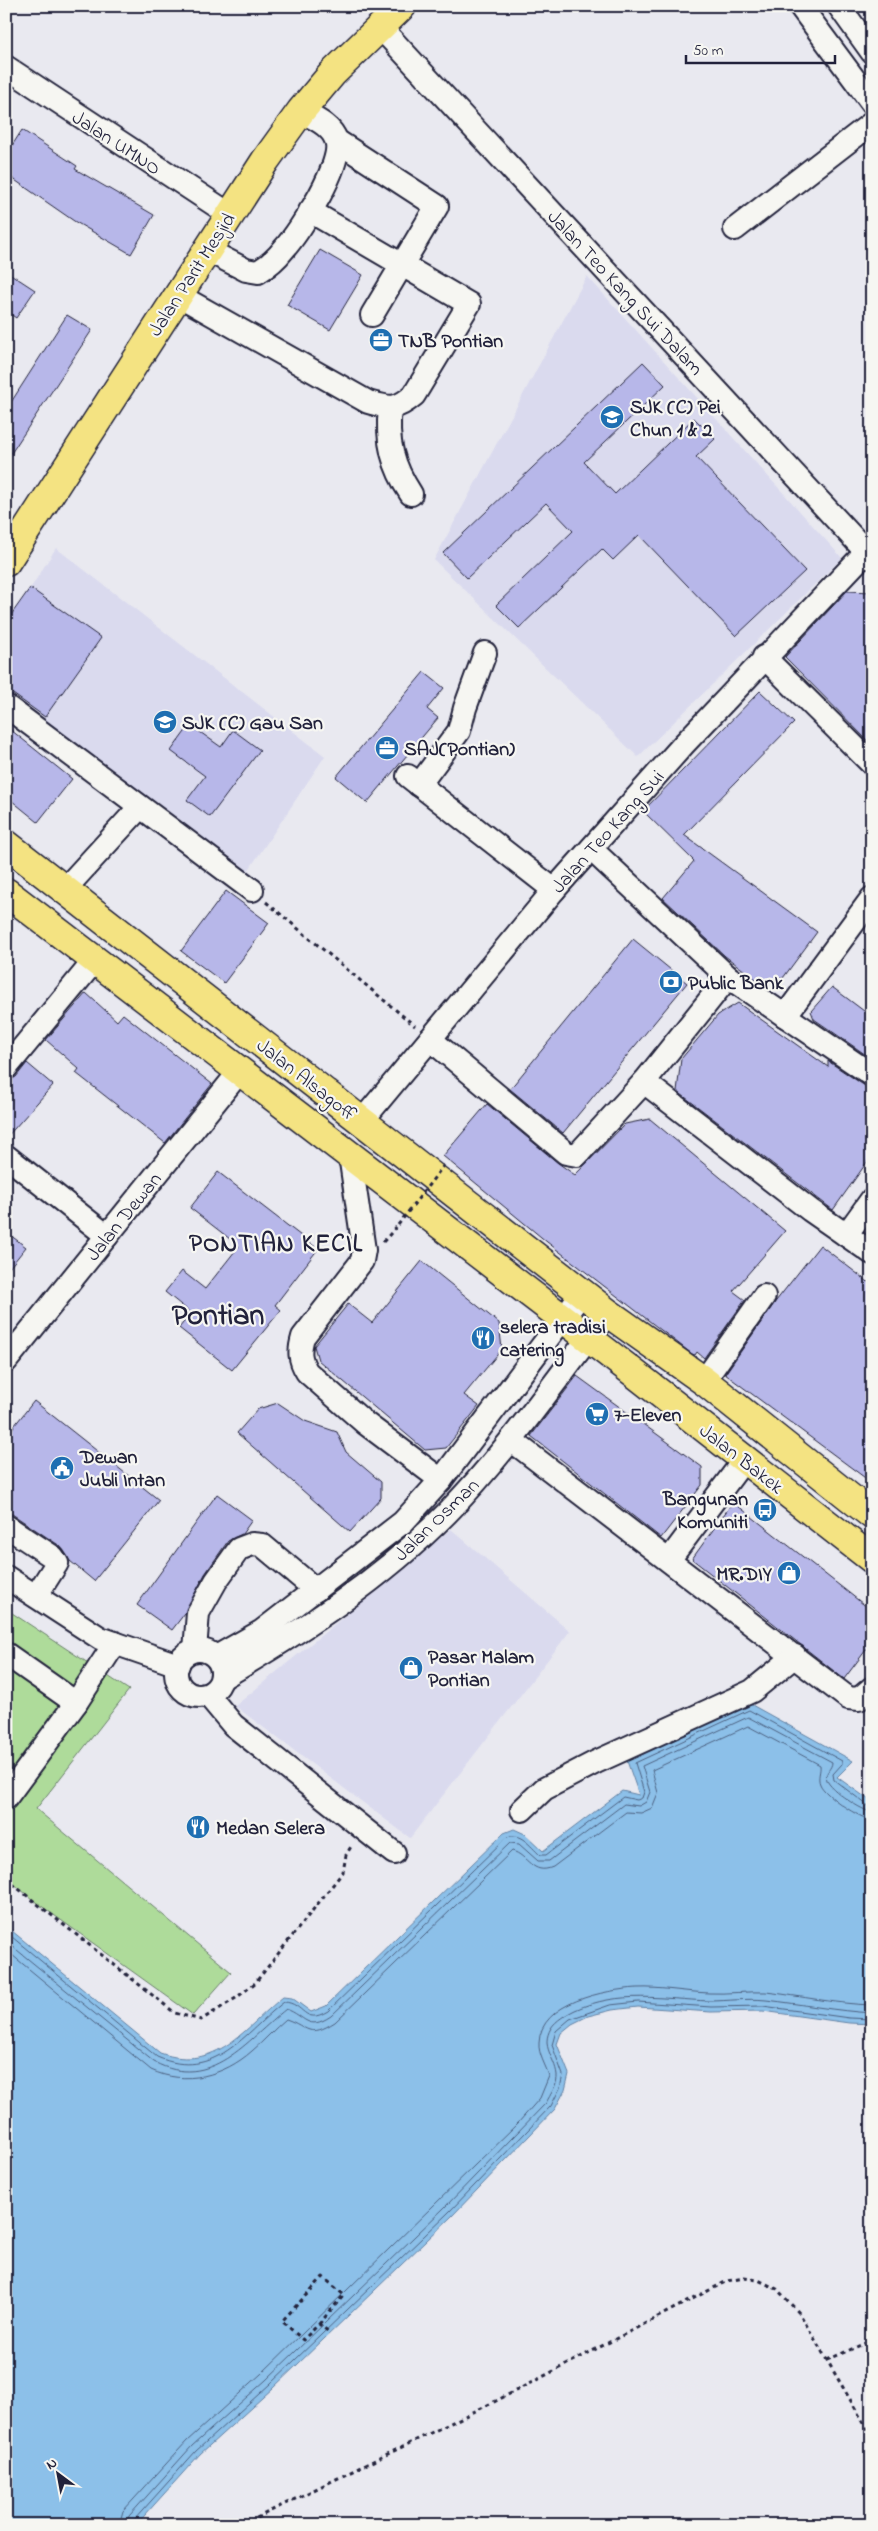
<svg xmlns="http://www.w3.org/2000/svg" width="878" height="2531" font-family="'Indie Flower',sans-serif">
<style>
.built{fill:#dadaee}
.green{fill:#aedb9a;stroke:#687e6a}
.water{fill:#8cc0e9;stroke:#6281a3}
.lines{fill:none;stroke-linecap:round;stroke-linejoin:round}
.shore{stroke:#4c6181;stroke-width:1}
.building{fill:#b7b7e9;stroke:#22223b}
.minor-casing{stroke:#22223b;stroke-width:26}
.major-casing{stroke:#22223b;stroke-width:31}
.highway-casing{stroke:#22223b;stroke-width:31}
.path{stroke:#22223b;stroke-width:3;stroke-dasharray:4 4;stroke-linecap:butt}
.minor{stroke:#f6f6f2;stroke-width:22}
.major{stroke:#f4e382;stroke-width:28}
.highway{stroke:#f4e382;stroke-width:28}
.path-bridge{stroke:#22223b;stroke-width:3;stroke-dasharray:4 4;stroke-linecap:butt}
.labels{text-anchor:middle;stroke-width:4.5;stroke-linejoin:round;paint-order:stroke}
.street-label{font-size:20px;fill:#22223b;stroke:#f6f6f2}
.poi-label{font-size:20px;font-weight:bold;fill:#22223b;stroke:#f6f6f2;text-anchor:start}
.district-label{font-size:25px;font-weight:bold;letter-spacing:1px;fill:#22223b;stroke:#f6f6f2}
.town-label{font-size:30px;font-weight:bold;fill:#22223b;stroke:#f6f6f2}
</style>
<rect width="100%" height="100%" fill="#e9e9f0"/>
<filter id="ink" filterUnits="userSpaceOnUse"><feTurbulence type="fractalNoise" baseFrequency=".02" numOctaves="2"/><feDisplacementMap in="SourceGraphic" scale="10" xChannelSelector="R" yChannelSelector="G"/><feConvolveMatrix kernelMatrix="1 2 1 2 8 2 1 2 1" color-interpolation-filters="sRGB"/></filter>
<g filter="url(#ink)">
<g class="built">
<polygon points="587,276 842,558 638,757 434,560"/>
<polygon points="56,548 325,756 244,877 6,689 6,627"/>
<polygon points="451,1529 570,1631 410,1838 235,1706"/>
</g>
<polygon class="green" points="6,1609 129,1690 36,1809 231,1972 193,2015 33,1900 6,1877"/>
<path class="water" d="M 750,1704 L 853,1761 L 837,1777 L 872,1802 L 872,2024 L 849,2023 L 763,2011 L 711,2012 L 638,2007 L 612,2010 L 588,2016 L 572,2024 L 561,2033 L 557,2044 L 569,2074 L 565,2090 L 555,2109 L 452,2216 L 273,2388 L 200,2454 L 136,2525 L 6,2525 L 6,1926 L 160,2053 C 217,2073 244,2028 283,1997 L 292,1998 L 311,2012 L 326,2006 L 504,1833 L 514,1829 L 525,1834 L 543,1851 L 622,1791 L 639,1795 L 627,1761 Z"/>
<g class="lines">
<g class="shore">
<path d="M 6,1932 L 157,2057 C 215,2082 244,2033 284,2002 C 305,2003 303,2026 328,2011 L 507,1837 C 521,1832 530,1846 540,1855 L 546,1855 L 623,1797 L 637,1800 L 642,1798 L 644,1792 L 635,1763 L 749,1710 L 842,1761 L 842,1764 L 833,1774 L 834,1780 L 867,1805 L 872,1806"/>
<path d="M 6,1941 L 154,2062 C 211,2092 247,2040 286,2009 C 306,2016 307,2032 331,2016 L 510,1843 L 519,1844 L 538,1861 L 549,1861 L 624,1804 L 639,1806 L 646,1802 L 650,1792 L 642,1766 L 748,1717 L 832,1762 C 832,1769 824,1772 827,1780 C 829,1789 863,1812 872,1812"/>
<path d="M 6,1950 L 151,2070 C 185,2086 224,2076 252,2051 C 264,2041 274,2029 286,2019 C 309,2027 308,2039 335,2022 L 512,1851 C 528,1855 532,1876 553,1867 L 626,1812 L 641,1813 L 652,1808 L 658,1793 L 652,1770 L 748,1726 L 820,1765 C 821,1771 817,1777 820,1784 C 824,1795 860,1819 872,1820"/>
<path d="M 119,2525 L 123,2511 L 187,2441 L 261,2374 L 518,2123 L 540,2098 L 549,2076 C 546,2066 538,2054 539,2043 C 540,2002 605,1990 637,1988 C 661,1987 685,1992 709,1993 C 727,1994 747,1991 766,1992 C 801,1996 836,2004 872,2005"/>
<path d="M 126,2525 L 129,2516 L 192,2446 L 266,2380 L 444,2208 L 546,2103 C 550,2095 558,2084 557,2075 C 555,2057 540,2047 551,2028 C 556,2020 567,2014 575,2010 C 619,1990 663,1999 709,2001 C 728,2001 747,1998 766,2000 C 802,2004 836,2011 872,2013"/>
<polyline points="133,2525 134,2520 196,2451 270,2384 449,2212 551,2106 560,2088 563,2075 552,2045 556,2031 570,2019 610,2005 638,2002 711,2007 763,2006 849,2018 872,2019"/>
</g>
</g>
<g class="building">
<polygon points="22,130 77,166 75,169 154,215 131,254 74,221 6,174 6,155"/>
<polygon points="320,250 363,275 330,330 287,305"/>
<polygon points="6,271 35,290 16,318 6,311"/>
<polygon points="67,315 92,330 6,461 6,410"/>
<polygon points="643,362 665,385 584,462 615,494 694,418 715,439 696,457 805,571 736,636 639,535 613,560 602,549 519,628 496,605 573,531 546,503 467,578 443,553"/>
<polygon points="30,588 101,638 45,717 6,689 6,622"/>
<polygon points="847,591 872,592 872,745 785,657"/>
<polygon points="424,672 444,688 427,709 438,718 367,803 336,777"/>
<polygon points="760,691 794,723 684,835 817,932 783,978 761,983 725,956 663,898 694,861 643,811"/>
<polygon points="190,725 221,747 233,730 260,750 210,817 187,800 205,776 171,751"/>
<polygon points="6,726 72,779 38,822 6,796"/>
<polygon points="226,891 269,923 224,983 181,951"/>
<polygon points="633,939 687,983 563,1133 510,1089"/>
<polygon points="832,987 872,1017 872,1059 814,1019 811,1011"/>
<polygon points="86,993 117,1021 123,1014 212,1084 165,1143 76,1073 79,1069 46,1040"/>
<polygon points="738,1003 828,1067 828,1061 865,1086 872,1088 872,1155 833,1210 677,1091 681,1059 718,1015"/>
<polygon points="27,1063 53,1085 6,1138 6,1082 16,1077"/>
<polygon points="487,1104 558,1163 575,1175 625,1124 650,1119 785,1231 733,1291 745,1300 704,1358 697,1352 695,1355 692,1354 547,1242 443,1156"/>
<polygon points="218,1172 318,1249 275,1305 281,1310 232,1370 179,1328 191,1313 165,1292 182,1271 205,1289 239,1246 190,1208"/>
<polygon points="6,1232 26,1247 6,1272"/>
<polygon points="820,1245 872,1285 872,1483 725,1374 776,1301"/>
<polygon points="422,1261 499,1323 502,1349 464,1395 479,1406 446,1448 425,1450 318,1360 314,1346 348,1304 372,1323"/>
<polygon points="577,1376 702,1467 702,1485 661,1538 531,1436"/>
<polygon points="34,1401 159,1500 94,1581 70,1561 60,1546 6,1510 6,1436"/>
<polygon points="278,1403 305,1421 337,1432 346,1452 381,1482 381,1498 350,1532 237,1433 258,1409"/>
<polygon points="217,1494 252,1520 242,1534 228,1541 205,1574 185,1613 172,1630 137,1605"/>
<polygon points="733,1502 872,1611 872,1642 844,1679 692,1559"/>
</g>
<g class="lines">
<g class="minor-casing">
<g id="minor">
<polyline points="800,6 872,103"/>
<polyline points="839,6 872,52"/>
<polyline points="380,27 872,558"/>
<polyline points="6,67 229,214"/>
<polyline points="337,141 437,206 372,315"/>
<polyline points="735,229 872,123"/>
<path d="M 207,250 L 246,270 L 258,272 C 268,266 277,258 284,249 C 300,231 345,162 336,140 C 331,125 313,118 301,111"/>
<path d="M 178,295 L 368,402 C 390,408 395,411 414,395 L 469,304 L 310,211"/>
<path d="M 390,408 C 386,441 393,467 411,494"/>
<polyline points="764,657 872,764"/>
<polyline points="6,706 252,890"/>
<polyline points="408,776 554,890"/>
<polyline points="419,785 459,731 465,708 485,653"/>
<polyline points="591,849 728,977 872,1075"/>
<polyline points="64,890 140,807"/>
<polyline points="785,1016 872,898"/>
<polyline points="430,1039 566,1153 577,1155 644,1082 728,977"/>
<polyline points="6,1068 95,960"/>
<polyline points="644,1082 810,1210 872,1253"/>
<polyline points="362,1121 554,890 684,744 866,552"/>
<path d="M 350,1155 L 364,1250 L 362,1261 L 303,1337 C 299,1351 299,1359 307,1372 L 365,1423 L 441,1480"/>
<polyline points="6,1156 107,1236"/>
<polyline points="846,1235 872,1199"/>
<polyline points="6,1361 240,1071"/>
<polyline points="704,1381 764,1296"/>
<polyline points="511,1440 848,1698 859,1699 872,1688"/>
<polyline points="6,1526 53,1557 57,1563 36,1596"/>
<polyline points="669,1560 744,1460"/>
<polyline points="6,1577 100,1638 178,1665"/>
<polyline points="195,1650 198,1613 216,1581 239,1549 252,1544 262,1545 316,1590"/>
<circle cx="199" cy="1673" r="23"/>
<polyline points="6,1654 76,1703"/>
<polyline points="216,1657 262,1631 403,1522 441,1480 582,1293"/>
<path d="M 222,1678 C 302,1631 381,1580 447,1513 C 507,1452 555,1380 608,1313"/>
<polyline points="208,1695 233,1725 394,1853"/>
<polyline points="6,1798 76,1703 115,1643"/>
<polyline points="522,1810 544,1789 596,1762 752,1691 795,1656"/>
</g>
</g>
<g class="major-casing">
<polyline id="major" points="6,562 265,161 301,111 332,74 402,6"/>
</g>
<g class="highway-casing">
<g id="highway">
<polyline points="6,844 608,1313 704,1381 872,1515"/>
<polyline points="6,892 634,1373 872,1559"/>
</g>
</g>
<g class="path">
<polyline points="266,902 415,1026"/>
<polyline points="383,1242 398,1225"/>
<polyline points="6,1879 175,2013 201,2020 236,1998 255,1983 343,1872 346,1855 352,1845"/>
<polyline points="319,2324 344,2295 323,2277 282,2321 303,2340 319,2324 330,2333"/>
<polyline points="827,2360 872,2340"/>
<polyline points="242,2525 496,2401 727,2281 744,2278 758,2280 777,2289 800,2314 872,2437"/>
</g>
<use href="#minor" class="minor"/>
<use href="#major" class="major"/>
<use href="#highway" class="highway"/>
<polyline class="path-bridge" points="398,1225 444,1165"/>
</g>
</g>
<defs>
<g id="office-disc" transform="scale(1.25)"><circle r="9.5" fill="#1f6fb2" stroke="#f6f6f2"/><path d="M-6-3h4V-5.5h4V-3h4V5H-6ZM-1-4.5V-3h2v-1.5ZM-6 0V1H6V0Z" fill="#fff"/></g>
<g id="school-disc" transform="scale(1.25)"><circle r="9.5" fill="#1f6fb2" stroke="#f6f6f2"/><path d="M0-5L7-2L0 1L-7-2ZM-4 1L0 2.5L4 1V4Q0 6-4 4Z" fill="#fff"/></g>
<g id="bank-disc" transform="scale(1.25)"><circle r="9.5" fill="#1f6fb2" stroke="#f6f6f2"/><path d="M-6-4H6V4H-6ZM0-2.3a2.3 2.3 0 1 0 0 4.6a2.3 2.3 0 1 0 0-4.6Z" fill="#fff"/></g>
<g id="restaurant-disc" transform="scale(1.25)"><circle r="9.5" fill="#1f6fb2" stroke="#f6f6f2"/><path d="M-5-6h1v4h1v-4h1v4h1v-4h1v5L-1.5 .5V6h-2V.5L-5-1ZM5-6V6H3V1.5H1.5Q1.5-4 5-6Z" fill="#fff"/></g>
<g id="supermarket-disc" transform="scale(1.25)"><circle r="9.5" fill="#1f6fb2" stroke="#f6f6f2"/><path d="M-6-5.5h2.5l.6 2H6L4.5 2H-2.5L-4.4-4H-6ZM-1.5 3.2a1.3 1.3 0 1 0 .1 0ZM3 3.2a1.3 1.3 0 1 0 .1 0Z" fill="#fff"/></g>
<g id="civic-disc" transform="scale(1.25)"><circle r="9.5" fill="#1f6fb2" stroke="#f6f6f2"/><path d="M-.6-6.5H3V-4.5H.6V-3L4-1V1h2V6H-6V1h2V-1L-.6-3ZM-1.2 2.5V6h2.4V2.5Z" fill="#fff"/></g>
<g id="bus-disc" transform="scale(1.25)"><circle r="9.5" fill="#1f6fb2" stroke="#f6f6f2"/><path d="M-5-6H5V4H4V6H2V4H-2V6H-4V4H-5ZM-3.5-4V0h7V-4ZM-3.5 1.2v1.5H-2V1.2ZM2 1.2v1.5H3.5V1.2Z" fill="#fff"/></g>
<g id="shop-disc" transform="scale(1.25)"><circle r="9.5" fill="#1f6fb2" stroke="#f6f6f2"/><path d="M-5-2.5h2.3a2.7 3.5 0 0 1 5.4 0H5L5.5 6h-11ZM-1.5-2.5h3a1.5 2.3 0 0 0-3 0Z" fill="#fff"/></g>
</defs>
<g fill-rule="evenodd">
<use href="#office-disc" x="381" y="340"/>
<use href="#school-disc" x="612" y="417"/>
<use href="#school-disc" x="165" y="722"/>
<use href="#office-disc" x="387" y="748"/>
<use href="#bank-disc" x="671" y="982"/>
<use href="#restaurant-disc" x="483" y="1338"/>
<use href="#supermarket-disc" x="597" y="1414"/>
<use href="#civic-disc" x="62" y="1468"/>
<use href="#bus-disc" x="765" y="1510"/>
<use href="#shop-disc" x="789" y="1573"/>
<use href="#shop-disc" x="411" y="1668"/>
<use href="#restaurant-disc" x="198" y="1827"/>
</g>
<g class="labels">
<g class="street-label">
<text transform="translate(117 142) rotate(33)" y="7">Jalan UMNO</text>
<text transform="translate(191 274) rotate(-57)" y="7">Jalan Parit Mesjid</text>
<text transform="translate(626 292) rotate(47)" y="7">Jalan Teo Kang Sui Dalam</text>
<text transform="translate(607 831) rotate(-48)" y="7">Jalan Teo Kang Sui</text>
<text transform="translate(307 1079) rotate(38)" y="7">Jalan Alsagoff</text>
<text transform="translate(123 1216) rotate(-51)" y="7">Jalan Dewan</text>
<text transform="translate(742 1458) rotate(38)" y="7">Jalan Bakek</text>
<text transform="translate(436 1519) rotate(-44)" y="7">Jalan Osman</text>
</g>
<g class="poi-label">
<text x="398" y="347">TNB Pontian</text>
<text x="630" y="413">SJK (C) Pei<tspan x="630" dy="23">Chun 1 &amp; 2</tspan></text>
<text x="182" y="729">SJK (C) Gau San</text>
<text x="404" y="755">SAJ(Pontian)</text>
<text x="688" y="989">Public Bank</text>
<text x="500" y="1333">selera tradisi<tspan x="500" dy="23">catering</tspan></text>
<text x="614" y="1421">7-Eleven</text>
<text x="80" y="1463">Dewan<tspan x="80" dy="23">Jubli Intan</tspan></text>
<text x="748" y="1505" text-anchor="end">Bangunan<tspan x="748" dy="23">Komuniti</tspan></text>
<text x="772" y="1580" text-anchor="end">MR.DIY</text>
<text x="428" y="1663">Pasar Malam<tspan x="428" dy="23">Pontian</tspan></text>
<text x="216" y="1834">Medan Selera</text>
</g>
<g class="district-label">
<text x="276" y="1251">PONTIAN KECIL</text>
</g>
<g class="town-label">
<text x="218" y="1324">Pontian</text>
</g>
</g>
<rect width="878" height="2531" fill="none" stroke="#f6f6f2" stroke-width="25"/>
<rect x="12" y="12" width="853" height="2506" fill="none" stroke="#22223b" stroke-width="2" filter="url(#ink)"/>
<g transform="translate(58 2474) rotate(328)" stroke="#f6f6f2" stroke-width="4" paint-order="stroke">
<path d="M0-4L9 19L0 12L-9 19Z" fill="#22223b"/>
<text y="-8" font-size="14" font-weight="bold" text-anchor="middle" fill="#22223b">N</text>
</g>
<path d="M686 55v8h149v-8" fill="none" stroke="#22223b" stroke-width="2.5"/>
<text x="693" y="55" font-size="15" fill="#22223b" stroke="#f6f6f2" stroke-width="4" paint-order="stroke">50 m</text>
</svg>
